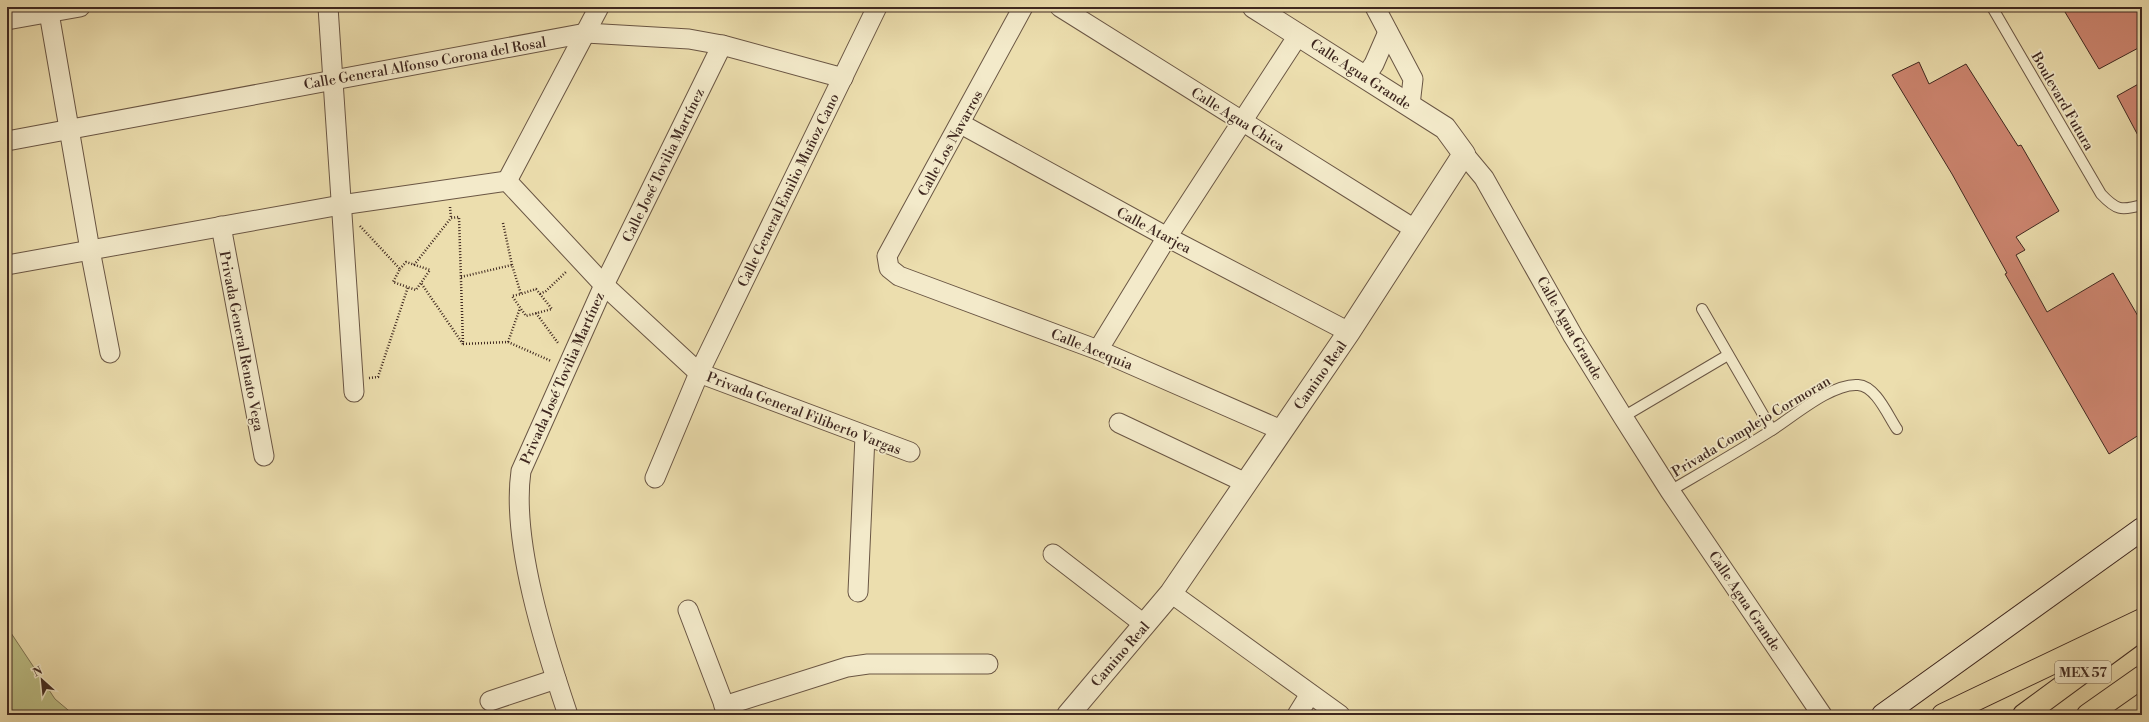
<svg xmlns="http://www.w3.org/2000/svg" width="2149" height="722" font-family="'Libre Bodoni',serif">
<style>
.green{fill:#bdc087;stroke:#7e7454}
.building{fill:#ce8671;stroke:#3f2820}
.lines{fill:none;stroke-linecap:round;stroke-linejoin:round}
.service-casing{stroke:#6a5644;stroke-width:12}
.minor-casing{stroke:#6a5644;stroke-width:21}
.tertiary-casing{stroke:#6a5644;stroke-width:24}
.secondary-casing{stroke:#3f2820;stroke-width:24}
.motorway-casing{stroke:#3f2820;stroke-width:24}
.path{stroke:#3f2820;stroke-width:2.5;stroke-dasharray:1 2;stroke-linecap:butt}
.service{stroke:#f3eaca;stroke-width:10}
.minor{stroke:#f3eaca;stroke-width:19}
.tertiary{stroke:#f3eaca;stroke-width:22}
.secondary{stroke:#f3eaca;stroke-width:22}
.motorway{stroke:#ecdeae;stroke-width:22}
.labels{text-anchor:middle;stroke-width:3.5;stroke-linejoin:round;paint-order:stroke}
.shield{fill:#f3eaca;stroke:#756253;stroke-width:1}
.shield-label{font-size:13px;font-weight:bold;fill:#3f2820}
.street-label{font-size:14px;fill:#3f2820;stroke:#f3eaca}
</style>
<rect width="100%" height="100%" fill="#ecdeae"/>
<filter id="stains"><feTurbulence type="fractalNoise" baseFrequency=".005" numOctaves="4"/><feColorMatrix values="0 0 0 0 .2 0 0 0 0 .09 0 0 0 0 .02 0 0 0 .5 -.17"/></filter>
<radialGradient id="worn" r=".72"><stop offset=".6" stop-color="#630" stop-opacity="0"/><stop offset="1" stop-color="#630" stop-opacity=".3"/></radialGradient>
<polygon class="green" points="7,627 55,699 74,715 7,715"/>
<g class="building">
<polygon points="2062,7 2142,7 2142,46 2099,69"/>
<polygon points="1919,62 1929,84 1966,64 2018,146 2021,145 2059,211 2016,237 2025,250 2016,255 2047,312 2113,273 2142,323 2142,433 2109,454 2005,274 2007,273 1952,174 1892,75"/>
<polygon points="2142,82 2142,143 2117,96"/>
</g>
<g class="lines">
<g class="service-casing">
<g id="service">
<path d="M 1992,7 L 2101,194 C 2116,210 2121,211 2142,205"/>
<polyline points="1702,309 1772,430"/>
<polyline points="1623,417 1728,355"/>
<path d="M 1670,491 C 1704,471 1739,451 1772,430 C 1794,416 1832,383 1858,385 C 1876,386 1888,416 1897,429"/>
</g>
</g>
<g class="minor-casing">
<g id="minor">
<polyline points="48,7 90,250 110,353"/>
<polyline points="328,7 354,392"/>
<polyline points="1023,7 887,256 889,268 899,276 1098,350 1281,430"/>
<polyline points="1060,7 1416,230"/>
<polyline points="1375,7 1413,79 1410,105"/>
<polyline points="7,20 80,7"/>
<polyline points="1365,77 1374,64 1388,32"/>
<polyline points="961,124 1167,237 1349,332"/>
<polyline points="7,141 586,33 689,39 722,45 843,78"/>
<polyline points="1464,154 1484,178 1573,336 1623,417 1670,491 1822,715"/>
<polyline points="507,181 604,285 699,373 910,452"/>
<polyline points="507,181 599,7"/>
<polyline points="221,226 264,456"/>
<polyline points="7,265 341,205 507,181"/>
<polyline points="1098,350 1167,237 1299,34"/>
<polyline points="1119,423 1246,483"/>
<polyline points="655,478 699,373 877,7"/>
<polyline points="1053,554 1145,625"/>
<polyline points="858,592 865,436"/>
<polyline points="1171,593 1340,715"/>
<polyline points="688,610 728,715"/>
<polyline points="490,701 556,679"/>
<polyline points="724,706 847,667 868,664 988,664"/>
<path d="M 568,715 C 545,647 511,541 521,471 L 604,285 L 722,45"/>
<polyline points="1297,715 1310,694"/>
</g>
</g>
<g class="tertiary-casing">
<polyline id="tertiary" points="1068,715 1171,593 1349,332 1464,154 1445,128 1254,7"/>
</g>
<g class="secondary-casing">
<polyline id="secondary" points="1883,715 2142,529"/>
</g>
<g class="motorway-casing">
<g id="motorway">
<polyline points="1943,715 2142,620"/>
<polyline points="2024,715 2130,637"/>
<polyline points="2088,715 2142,677"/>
</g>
</g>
<g class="path">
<polyline points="450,207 451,218"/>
<polyline points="503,223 512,265"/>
<polyline points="360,226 400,269 393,282 416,290 430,270 406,262 400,269"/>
<polyline points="414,265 451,218 459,217 463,344 421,283"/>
<polyline points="461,277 512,265 521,294 512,296 526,316 552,309 536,289 521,294"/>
<polyline points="540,294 546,291 567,271"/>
<polyline points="536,313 558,343"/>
<polyline points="508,342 520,308"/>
<polyline points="463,344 508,342 551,361"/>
<polyline points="369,378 378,377 408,287"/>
</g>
<use href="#service" class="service"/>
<use href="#minor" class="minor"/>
<use href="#tertiary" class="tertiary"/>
<use href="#secondary" class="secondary"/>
<use href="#motorway" class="motorway"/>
</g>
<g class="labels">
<rect class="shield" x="2055" y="661" width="56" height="22" rx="3"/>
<g class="shield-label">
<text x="2083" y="677">MEX 57</text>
</g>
<g class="street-label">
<text transform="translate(425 63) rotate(-10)" y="5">Calle General Alfonso Corona del Rosal</text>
<text transform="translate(1361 74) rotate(33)" y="5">Calle Agua Grande</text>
<text transform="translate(2063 101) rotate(60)" y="5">Boulevard Futura</text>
<text transform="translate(1238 119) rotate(32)" y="5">Calle Agua Chica</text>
<text transform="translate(950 143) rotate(-61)" y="5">Calle Los Navarros</text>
<text transform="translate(663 165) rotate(-64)" y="5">Calle José Tovilia Martínez</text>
<text transform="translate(788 190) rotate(-64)" y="5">Calle General Emilio Muñoz Cano</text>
<text transform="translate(1154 230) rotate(28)" y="5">Calle Atarjea</text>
<text transform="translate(1570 328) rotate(60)" y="5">Calle Agua Grande</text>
<text transform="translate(242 341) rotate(79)" y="5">Privada General Renato Vega</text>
<text transform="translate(1092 349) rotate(22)" y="5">Calle Acequia</text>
<text transform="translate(1320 375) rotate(-55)" y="5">Camino Real</text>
<text transform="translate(562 378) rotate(-66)" y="5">Privada José Tovilia Martínez</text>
<text transform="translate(804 413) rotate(21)" y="5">Privada General Filiberto Vargas</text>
<text transform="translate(1751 426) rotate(-31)" y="5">Privada Complejo Cormoran</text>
<text transform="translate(1745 601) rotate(56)" y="5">Calle Agua Grande</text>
<text transform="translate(1120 654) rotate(-49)" y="5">Camino Real</text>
</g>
</g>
<rect width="2149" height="722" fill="none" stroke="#ecdeae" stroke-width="24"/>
<rect x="8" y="8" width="2133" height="706" fill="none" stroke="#3f2820" stroke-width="2"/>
<rect x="12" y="12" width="2125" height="698" fill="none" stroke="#3f2820"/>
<g transform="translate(42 680) rotate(333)" stroke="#f3eaca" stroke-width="3" paint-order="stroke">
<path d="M0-3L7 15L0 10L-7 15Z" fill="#3f2820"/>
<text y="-6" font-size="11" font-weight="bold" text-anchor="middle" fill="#3f2820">N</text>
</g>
<rect width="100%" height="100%" filter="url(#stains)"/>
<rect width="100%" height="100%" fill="url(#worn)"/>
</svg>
